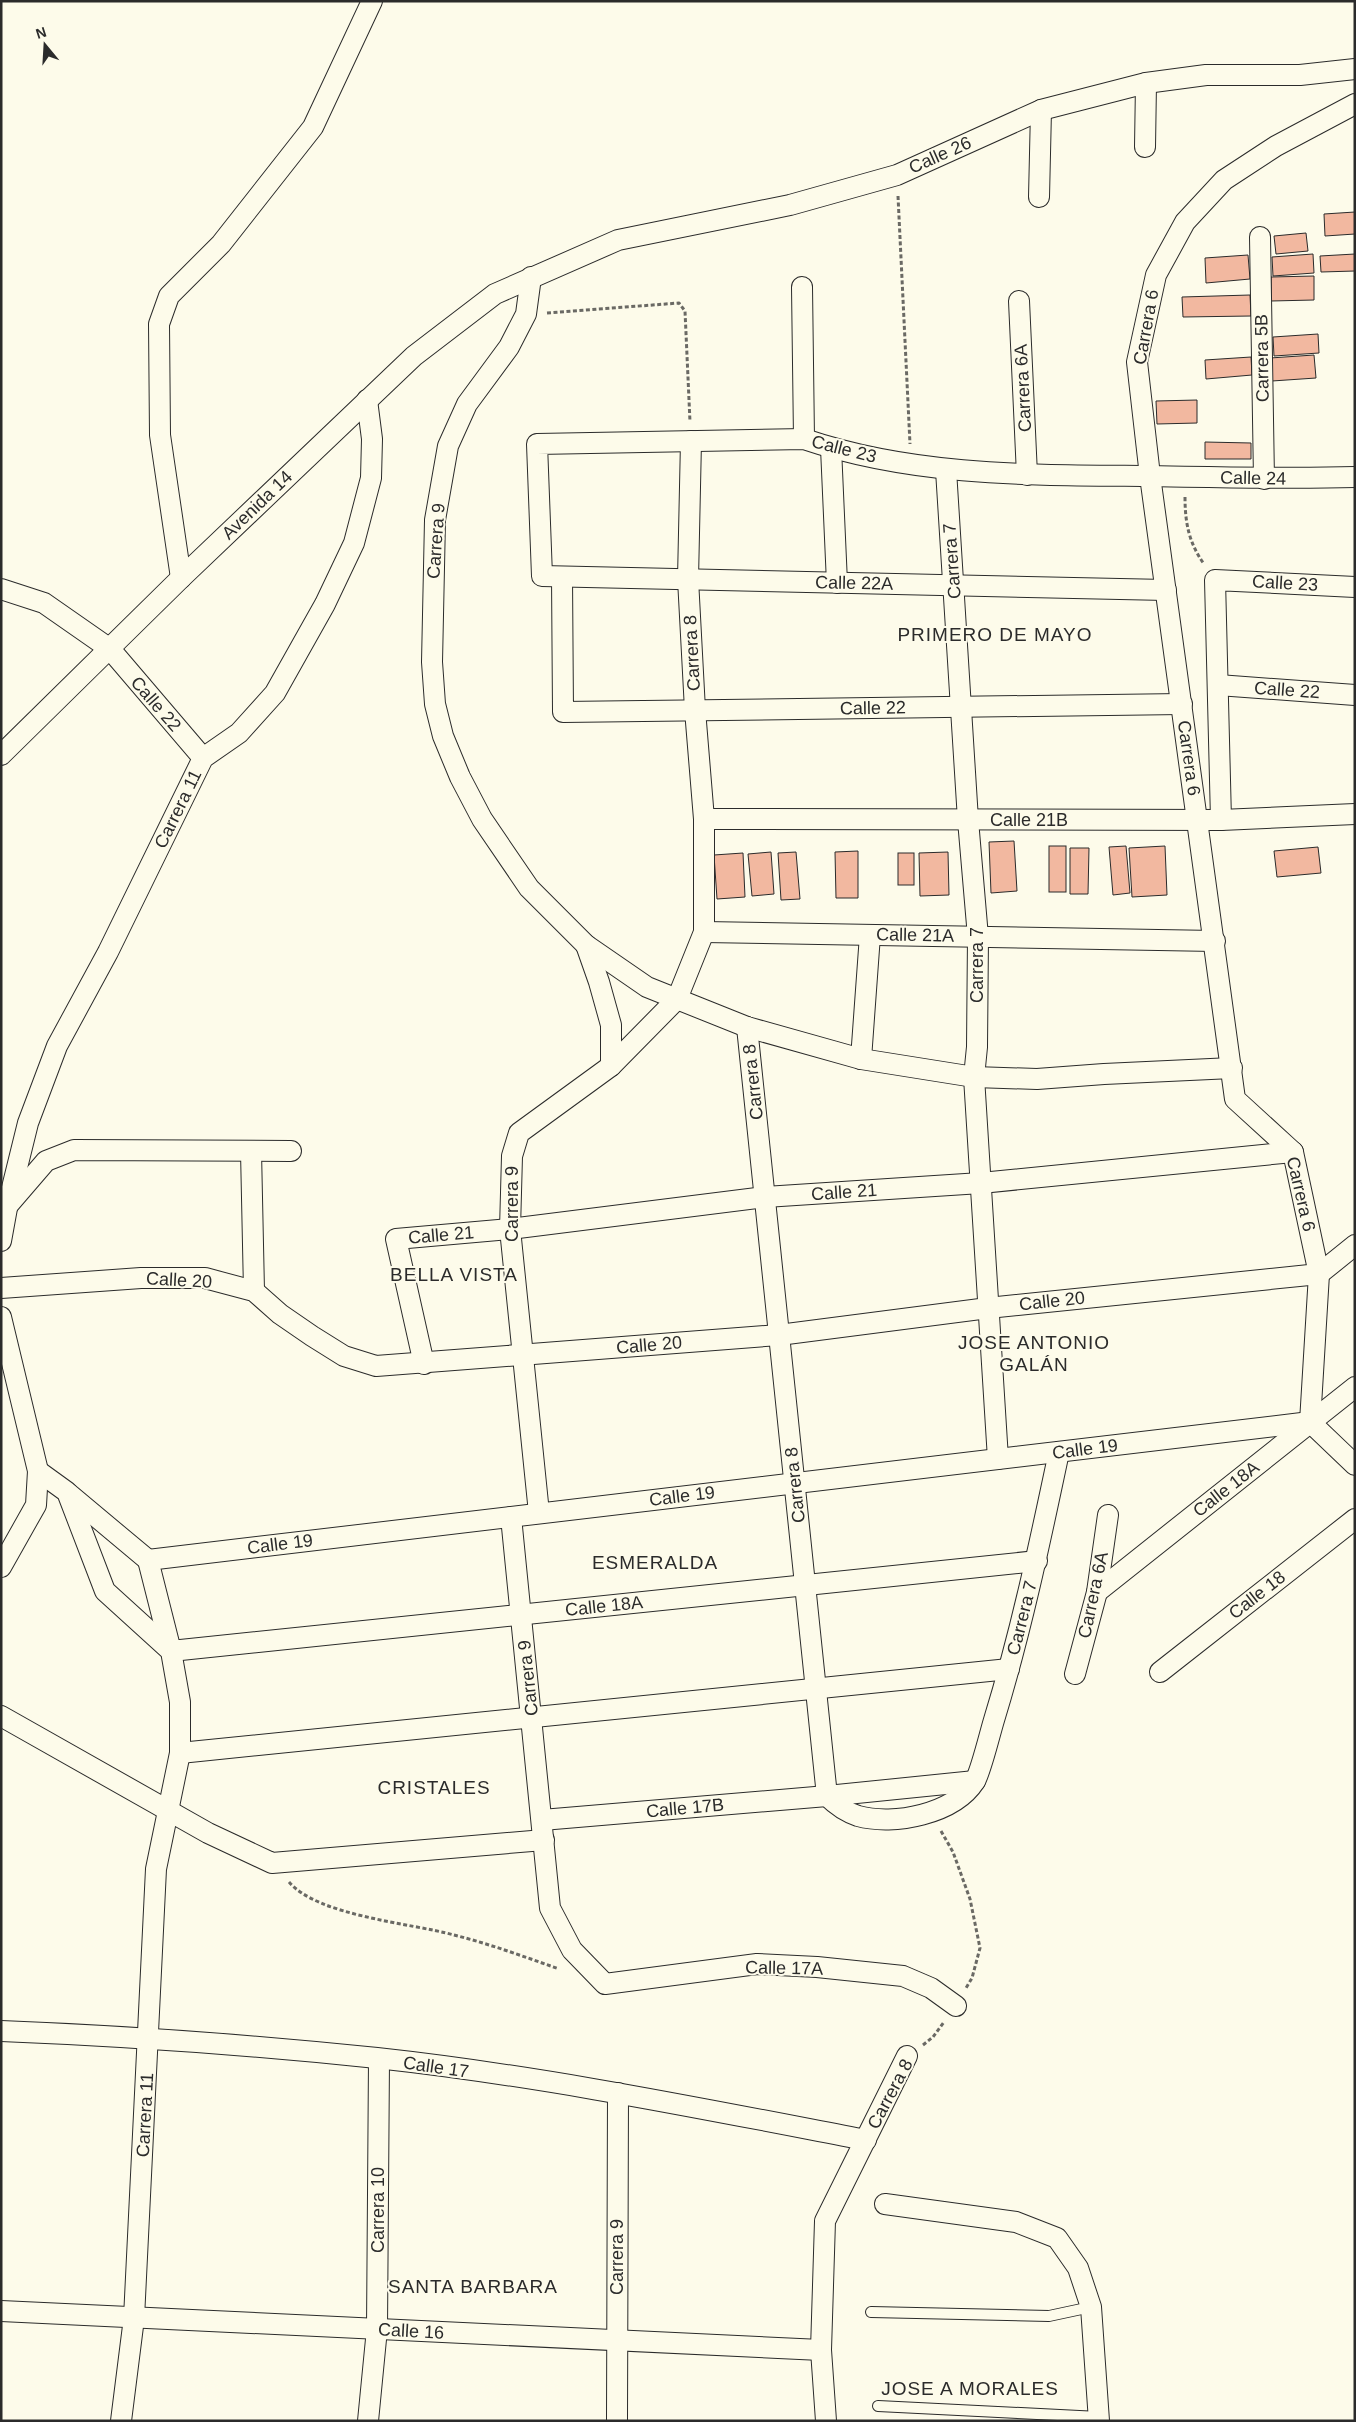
<svg xmlns="http://www.w3.org/2000/svg" width="1356" height="2422" font-family="Arial,sans-serif">
<style>
.building{fill:#f2b8a0;stroke:#2b2b2b}
.lines{fill:none;stroke-linecap:round;stroke-linejoin:round}
.service-casing{stroke:#2b2b2b;stroke-width:12}
.minor-casing{stroke:#2b2b2b;stroke-width:22}
.path{stroke:#6a6964;stroke-width:3;stroke-dasharray:4 2.5;stroke-linecap:butt}
.service{stroke:#fdfbea;stroke-width:10}
.minor{stroke:#fdfbea;stroke-width:20}
.labels{text-anchor:middle;stroke-width:4;stroke-linejoin:round;paint-order:stroke}
.street-label{font-size:18px;fill:#2b2b2b;stroke:#fdfbea}
.neighbourhood-label{font-size:19px;letter-spacing:1px;fill:#2b2b2b;stroke:#fdfbea}
</style>
<rect width="100%" height="100%" fill="#fdfbea"/>
<g class="building">
<polygon points="1355,212 1355,234 1325,236 1324,214"/>
<polygon points="1306,233 1308,251 1276,254 1274,236"/>
<polygon points="1313,254 1314,273 1273,276 1272,257"/>
<polygon points="1355,254 1355,271 1321,272 1320,256"/>
<polygon points="1248,255 1250,279 1206,283 1205,258"/>
<polygon points="1314,276 1314,300 1271,301 1271,277"/>
<polygon points="1250,295 1251,316 1183,317 1182,297"/>
<polygon points="1318,334 1319,353 1274,356 1273,337"/>
<polygon points="1314,355 1316,378 1272,381 1270,358"/>
<polygon points="1251,357 1252,375 1206,379 1205,360"/>
<polygon points="1197,400 1197,423 1157,424 1156,401"/>
<polygon points="1205,442 1251,443 1251,459 1205,459"/>
<polygon points="1014,841 1017,891 991,893 989,842"/>
<rect x="1049" y="846" width="17" height="46"/>
<polygon points="1126,846 1130,893 1113,895 1109,847"/>
<polygon points="1165,846 1167,895 1132,897 1129,848"/>
<polygon points="1318,847 1321,873 1277,877 1274,851"/>
<polygon points="1070,848 1089,848 1088,894 1070,894"/>
<polygon points="858,851 858,898 836,898 835,852"/>
<polygon points="771,852 774,894 752,896 748,854"/>
<polygon points="796,852 800,899 781,900 778,853"/>
<polygon points="948,852 949,895 920,896 919,853"/>
<polygon points="743,853 745,897 717,899 714,855"/>
<rect x="898" y="853" width="16" height="32"/>
</g>
<g class="lines">
<g class="service-casing">
<g id="service">
<polyline points="871,2312 1049,2316 1091,2307"/>
<polyline points="878,2406 1099,2417"/>
</g>
</g>
<g class="minor-casing">
<g id="minor">
<polyline points="1355,104 1276,146 1224,180 1185,222 1156,275 1137,362 1150,476 1235,1099 1293,1152 1319,1274 1310,1422 1355,1465"/>
<polyline points="1145,147 1146,83"/>
<polyline points="1039,197 1041,110"/>
<polyline points="1260,237 1264,479"/>
<polyline points="531,277 526,314 509,347 467,404 448,446 435,520 432,662 435,704 443,736 460,777 482,819 529,888 586,945 647,987 747,1027 861,1059 974,1077 1037,1079 1104,1074 1232,1068"/>
<polyline points="802,287 804,439"/>
<polyline points="1019,301 1027,475"/>
<polyline points="831,448 837,583"/>
<polyline points="946,470 968,820 978,937 977,1047 974,1077 998,1459"/>
<polyline points="562,577 563,712 1182,704"/>
<polyline points="181,578 160,435 159,324 169,296 221,244 313,127 372,1"/>
<polyline points="1,589 44,603 110,649 203,758"/>
<path d="M 1166,590 L 542,576 L 537,444 L 804,439 C 913,476 1028,475 1142,476 C 1213,477 1284,479 1355,477"/>
<polyline points="1218,685 1355,695"/>
<polyline points="1,755 181,578 414,356 495,294 618,240 790,205 897,175 1041,110 1146,83 1206,75 1300,75 1355,69"/>
<polyline points="704,819 1221,820 1355,814"/>
<polyline points="1221,820 1215,580 1355,587"/>
<polyline points="704,932 1215,941"/>
<polyline points="586,945 599,982 611,1025 611,1066"/>
<polyline points="747,1027 827,1796"/>
<polyline points="861,1059 870,935"/>
<polyline points="251,1151 254,1291"/>
<polyline points="9,1204 46,1161 74,1150 291,1151"/>
<polyline points="1,1241 7,1208 28,1123 57,1046 108,952 203,758 239,733 275,693 325,604 354,543 371,478 372,439 367,400"/>
<polyline points="1319,1274 1355,1245"/>
<polyline points="1,1288 141,1278 205,1278 254,1291 280,1314 312,1336 344,1356 376,1366 779,1335 988,1308 1319,1274"/>
<polyline points="1,1317 38,1471 36,1505 1,1567"/>
<polyline points="424,1364 396,1239 510,1229 765,1197 981,1183 1293,1152"/>
<polyline points="38,1471 67,1492 105,1591 171,1651 180,1702 180,1753 156,1869 134,2318 121,2421"/>
<polyline points="69,1494 148,1560"/>
<polyline points="539,1513 510,1229 512,1156 519,1133 611,1066 677,999 704,932 704,819 695,710 688,579 691,441"/>
<polyline points="511,1517 550,1908 572,1950 605,1984 757,1964 817,1967 903,1976 931,1988 956,2006"/>
<polyline points="148,1560 1310,1422"/>
<polyline points="148,1560 171,1651 1037,1561"/>
<polyline points="1097,1592 1355,1387"/>
<polyline points="1160,1672 1355,1519"/>
<polyline points="1075,1674 1097,1592 1108,1515"/>
<polyline points="1,1716 208,1833 272,1863 544,1840"/>
<polyline points="180,1753 1009,1669"/>
<path d="M 827,1796 C 836,1805 846,1812 858,1816 C 894,1826 954,1814 975,1781 C 981,1771 990,1733 994,1720 C 1021,1632 1040,1542 1059,1452"/>
<polyline points="542,1820 827,1796 975,1781"/>
<path d="M 1,2031 C 127,2036 252,2045 377,2058 C 542,2076 704,2109 866,2140"/>
<polyline points="885,2204 1016,2222 1057,2238 1078,2268 1091,2307 1099,2421"/>
<polyline points="1,2311 821,2350"/>
<polyline points="368,2421 377,2329 379,2059"/>
<polyline points="617,2421 618,2093"/>
<polyline points="826,2421 821,2350 825,2221 907,2056"/>
</g>
</g>
<g class="path">
<polyline points="898,196 910,444"/>
<polyline points="547,313 679,303 685,311 690,422"/>
<path d="M 1185,497 C 1185,523 1189,543 1204,564"/>
<polyline points="941,1831 953,1852 970,1899 980,1948 972,1978 966,1988"/>
<path d="M 289,1882 C 318,1916 410,1923 454,1935 C 490,1944 525,1957 559,1969"/>
<polyline points="923,2045 933,2037 944,2022"/>
</g>
<use href="#service" class="service"/>
<use href="#minor" class="minor"/>
</g>
<g class="labels">
<g class="street-label">
<text transform="translate(940 155) rotate(-24)" y="6">Calle 26</text>
<text transform="translate(1146 327) rotate(-80)" y="6">Carrera 6</text>
<text transform="translate(1262 358) rotate(-91)" y="6">Carrera 5B</text>
<text transform="translate(1023 388) rotate(-93)" y="6">Carrera 6A</text>
<text transform="translate(844 449) rotate(14)" y="6">Calle 23</text>
<text transform="translate(1253 478) rotate(1)" y="6">Calle 24</text>
<text transform="translate(257 505) rotate(-44)" y="6">Avenida 14</text>
<text transform="translate(436 541) rotate(-86)" y="6">Carrera 9</text>
<text transform="translate(952 561) rotate(-94)" y="6">Carrera 7</text>
<text transform="translate(854 583) rotate(1)" y="6">Calle 22A</text>
<text transform="translate(1285 583) rotate(3)" y="6">Calle 23</text>
<text transform="translate(692 653) rotate(-93)" y="6">Carrera 8</text>
<text transform="translate(1287 690) rotate(4)" y="6">Calle 22</text>
<text transform="translate(156 704) rotate(49)" y="6">Calle 22</text>
<text transform="translate(873 708) rotate(-1)" y="6">Calle 22</text>
<text transform="translate(1189 758) rotate(82)" y="6">Carrera 6</text>
<text transform="translate(178 809) rotate(-64)" y="6">Carrera 11</text>
<text x="1029" y="826">Calle 21B</text>
<text transform="translate(915 935) rotate(1)" y="6">Calle 21A</text>
<text transform="translate(977 965) rotate(-90)" y="6">Carrera 7</text>
<text transform="translate(753 1082) rotate(-96)" y="6">Carrera 8</text>
<text transform="translate(844 1192) rotate(-4)" y="6">Calle 21</text>
<text transform="translate(1301 1194) rotate(77)" y="6">Carrera 6</text>
<text transform="translate(512 1204) rotate(-90)" y="6">Carrera 9</text>
<text transform="translate(441 1235) rotate(-5)" y="6">Calle 21</text>
<text transform="translate(179 1280) rotate(3)" y="6">Calle 20</text>
<text transform="translate(1052 1301) rotate(-6)" y="6">Calle 20</text>
<text transform="translate(649 1345) rotate(-5)" y="6">Calle 20</text>
<text transform="translate(1085 1449) rotate(-7)" y="6">Calle 19</text>
<text transform="translate(795 1485) rotate(-96)" y="6">Carrera 8</text>
<text transform="translate(1226 1489) rotate(-38)" y="6">Calle 18A</text>
<text transform="translate(682 1496) rotate(-7)" y="6">Calle 19</text>
<text transform="translate(280 1544) rotate(-7)" y="6">Calle 19</text>
<text transform="translate(1093 1595) rotate(-78)" y="6">Carrera 6A</text>
<text transform="translate(1257 1595) rotate(-38)" y="6">Calle 18</text>
<text transform="translate(604 1606) rotate(-6)" y="6">Calle 18A</text>
<text transform="translate(1022 1618) rotate(-76)" y="6">Carrera 7</text>
<text transform="translate(528 1678) rotate(-96)" y="6">Carrera 9</text>
<text transform="translate(685 1808) rotate(-5)" y="6">Calle 17B</text>
<text transform="translate(784 1968) rotate(1)" y="6">Calle 17A</text>
<text transform="translate(436 2067) rotate(8)" y="6">Calle 17</text>
<text transform="translate(890 2094) rotate(-62)" y="6">Carrera 8</text>
<text transform="translate(145 2115) rotate(-87)" y="6">Carrera 11</text>
<text transform="translate(378 2210) rotate(-90)" y="6">Carrera 10</text>
<text transform="translate(617 2257) rotate(-90)" y="6">Carrera 9</text>
<text transform="translate(411 2331) rotate(3)" y="6">Calle 16</text>
</g>
<g class="neighbourhood-label">
<text x="995" y="641">PRIMERO DE MAYO</text>
<text x="454" y="1281">BELLA VISTA</text>
<text x="1034" y="1349">JOSE ANTONIO<tspan x="1034" dy="22">GALÁN</tspan></text>
<text x="655" y="1569">ESMERALDA</text>
<text x="434" y="1794">CRISTALES</text>
<text x="473" y="2293">SANTA BARBARA</text>
<text x="970" y="2395">JOSE A MORALES</text>
</g>
</g>
<rect width="1356" height="2422" fill="none" stroke="#2b2b2b" stroke-width="5"/>
<g transform="translate(45 45) rotate(342)" stroke="#fdfbea" stroke-width="4" paint-order="stroke">
<path d="M0-4L9 19L0 12L-9 19Z" fill="#2b2b2b"/>
<text y="-8" font-size="14" font-weight="bold" text-anchor="middle" fill="#2b2b2b">N</text>
</g>
</svg>
